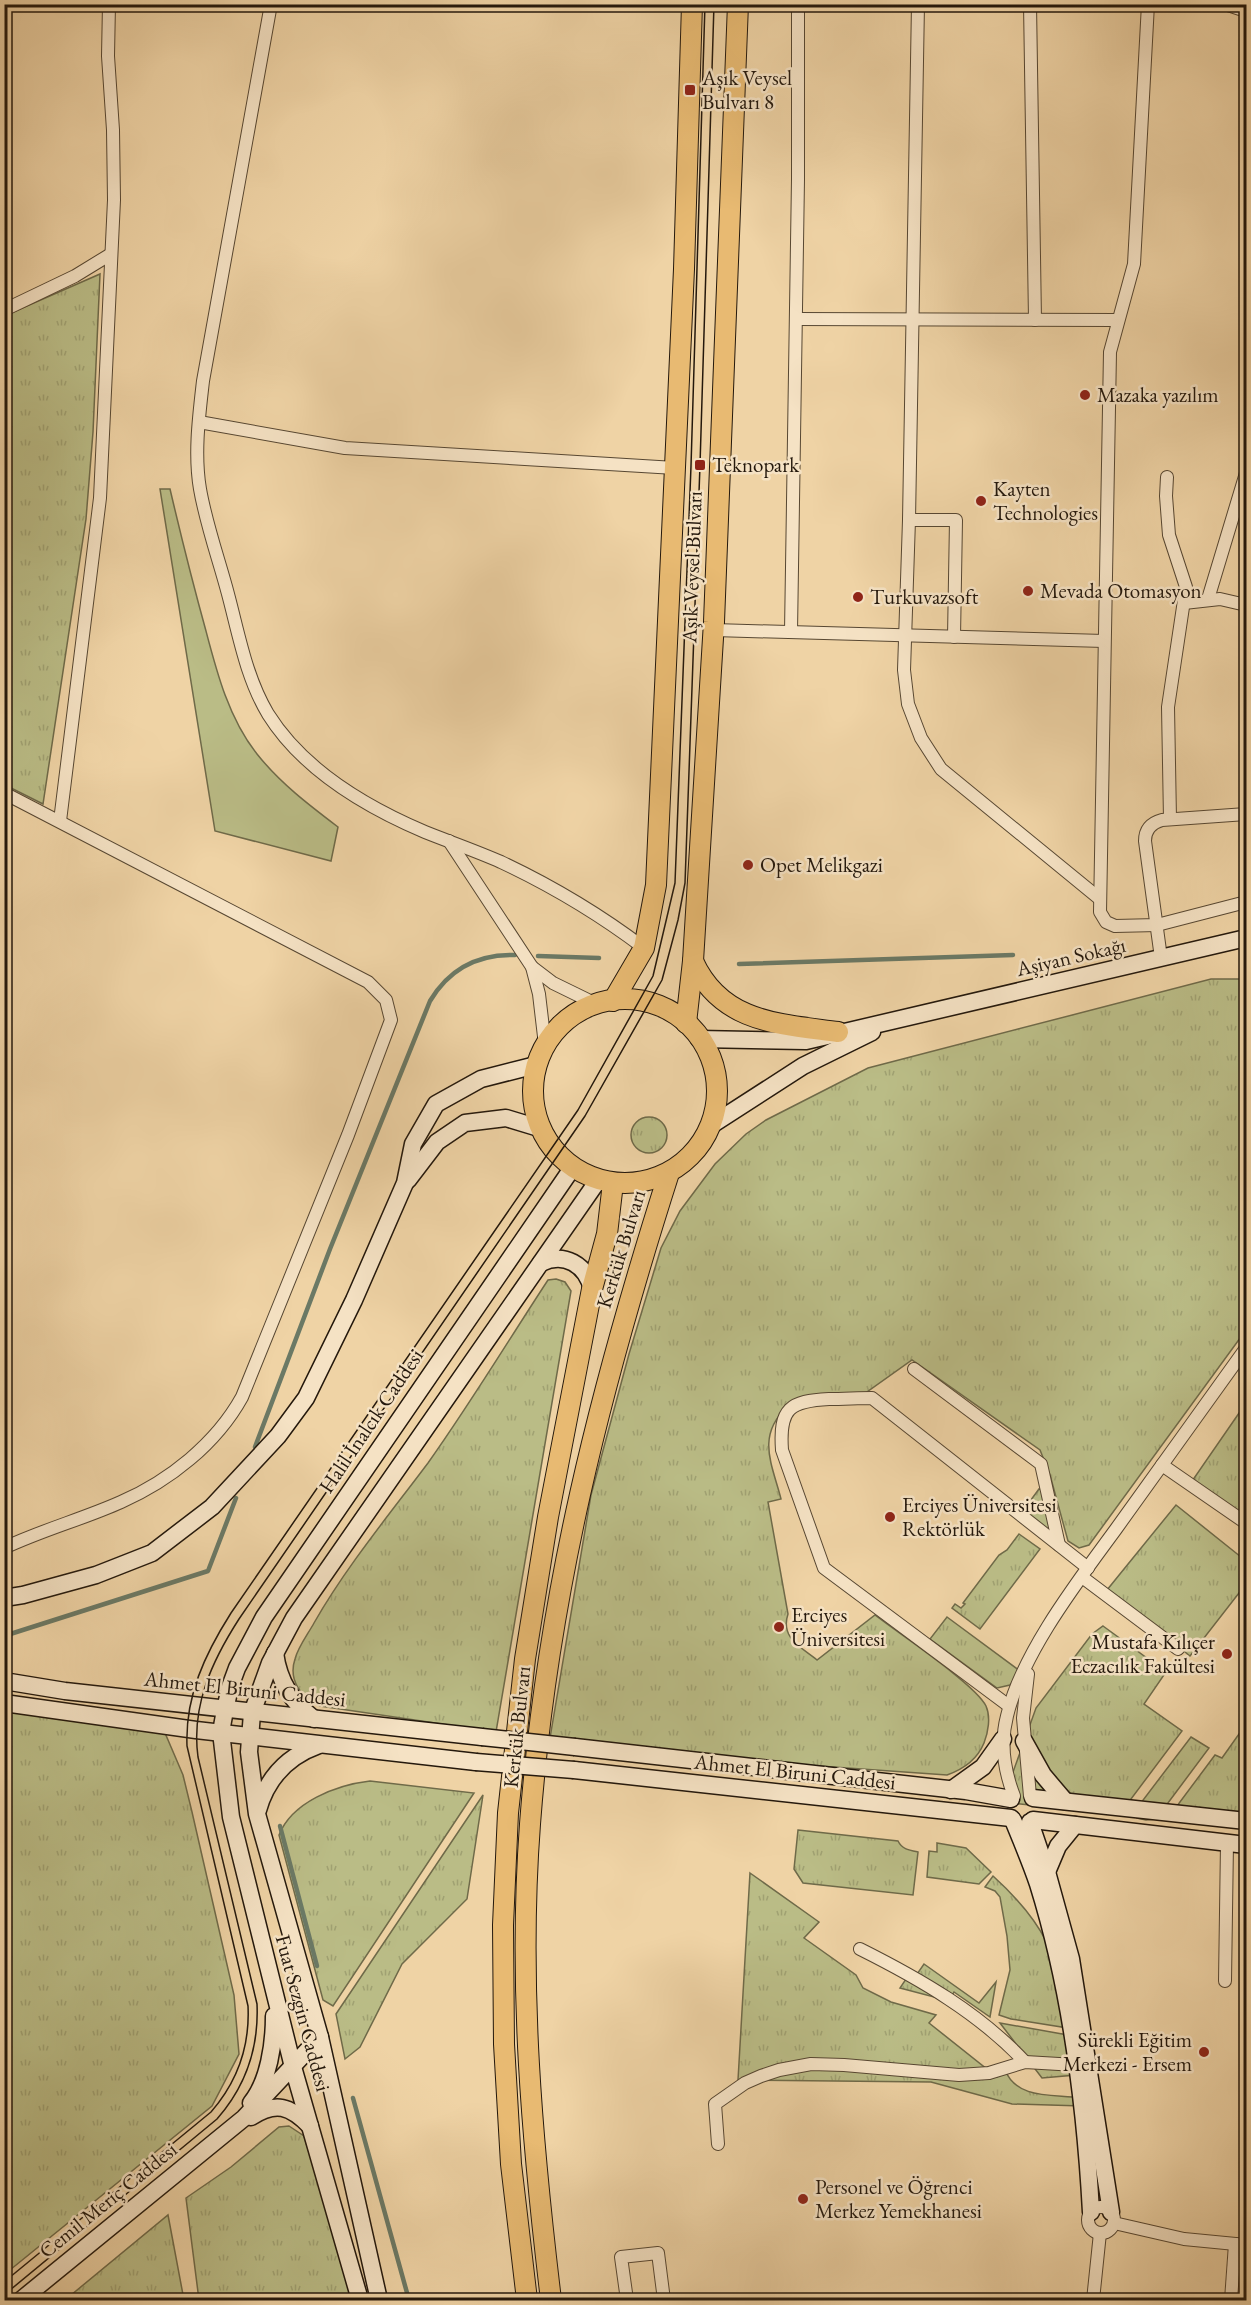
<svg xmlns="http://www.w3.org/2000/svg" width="1251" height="2305" font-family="'EB Garamond',serif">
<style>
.grass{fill:url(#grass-tufts);stroke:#6f6a49;stroke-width:1.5}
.park{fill:#babc86;stroke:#6f6a49;stroke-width:1.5}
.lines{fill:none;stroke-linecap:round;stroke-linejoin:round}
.stream{stroke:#6b7965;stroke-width:4.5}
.street-casing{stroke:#574732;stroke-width:14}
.secondary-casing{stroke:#24180c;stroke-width:19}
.primary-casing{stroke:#24180c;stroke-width:22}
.street{stroke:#f5e2c4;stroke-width:12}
.secondary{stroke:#f5e2c4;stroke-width:16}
.primary{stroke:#e8ba72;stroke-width:20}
.tram{stroke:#24180c;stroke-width:1.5}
.secondary-bridge-casing{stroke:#24180c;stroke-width:19;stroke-linecap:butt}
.secondary-bridge{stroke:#f5e2c4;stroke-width:16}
.poi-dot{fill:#8f2418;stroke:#f5e2c4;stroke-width:2}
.labels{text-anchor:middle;stroke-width:5;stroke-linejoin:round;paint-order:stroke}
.poi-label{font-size:21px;fill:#24180c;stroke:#f5e2c4;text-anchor:start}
.street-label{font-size:21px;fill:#24180c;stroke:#f5e2c4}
</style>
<defs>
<pattern id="grass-tufts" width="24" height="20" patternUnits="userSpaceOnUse" patternTransform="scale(1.5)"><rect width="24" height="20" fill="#babc86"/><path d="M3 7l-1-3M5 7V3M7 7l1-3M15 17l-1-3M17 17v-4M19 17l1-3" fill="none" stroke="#a0a172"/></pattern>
</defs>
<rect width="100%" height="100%" fill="#efd3a5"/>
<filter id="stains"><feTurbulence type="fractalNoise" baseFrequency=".00333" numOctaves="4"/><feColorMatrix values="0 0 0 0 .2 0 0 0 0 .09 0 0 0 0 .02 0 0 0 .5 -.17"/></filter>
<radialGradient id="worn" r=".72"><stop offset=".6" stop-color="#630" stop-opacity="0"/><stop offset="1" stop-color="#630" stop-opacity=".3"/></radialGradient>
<g class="grass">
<polygon points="100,274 93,432 86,519 43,804 5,785 4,316"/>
<path d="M 1211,979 L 1246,979 L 1246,1330 L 1089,1545 L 1079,1548 L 1068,1541 L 1050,1475 L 1040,1450 L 912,1360 L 864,1394 L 787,1407 C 756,1436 772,1464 781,1499 L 768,1502 L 788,1614 C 780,1638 801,1647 817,1660 L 875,1615 C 898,1633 975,1684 986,1706 C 991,1717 988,1733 984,1743 C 977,1760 964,1769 947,1775 L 691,1757 L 550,1738 L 591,1495 L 629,1354 L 661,1248 L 680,1211 L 715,1164 L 746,1134 L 766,1120 L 868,1068 Z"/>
<circle cx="649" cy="1135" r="18"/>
<path d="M 556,1279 L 565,1282 L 571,1291 L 496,1732 L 320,1706 C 301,1698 288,1680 295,1659 C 298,1647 308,1634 314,1623 C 346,1567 389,1515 428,1463 C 470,1404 508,1341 548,1280 Z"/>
<polygon points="1246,1403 1246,1523 1190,1484"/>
<polygon points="1039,1489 1045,1491 1056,1538 1022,1512"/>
<polygon points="1176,1505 1246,1561 1246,1584 1190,1656 1107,1590"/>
<polygon points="1019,1534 1040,1549 980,1629 952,1608 955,1604 961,1608 965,1604 963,1603 999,1555 1007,1550"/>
<polygon points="947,1617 1020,1671 1010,1685 997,1688 930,1639"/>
<polygon points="1103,1626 1166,1672 1144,1704 1182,1731 1119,1815 1012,1803 1008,1786 1036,1708 1092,1634"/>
<polygon points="5,1700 162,1726 183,1775 192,1812 234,1995 239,2054 212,2106 5,2274"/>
<polygon points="1246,1724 1246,1829 1171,1814 1215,1755 1222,1758"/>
<polygon points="1191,1737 1209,1748 1156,1819 1146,1820 1137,1818 1134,1812"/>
<path d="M 370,1781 L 474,1793 L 333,2006 L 323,2000 L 279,1835 C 292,1802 336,1785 370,1781 Z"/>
<polygon points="483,1795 467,1899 402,1964 360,2047 345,2059 336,2014"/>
<path d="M 798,1830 L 898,1841 C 902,1849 908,1850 918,1852 L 913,1895 L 803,1883 L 794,1869 Z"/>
<polygon points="937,1843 966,1848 991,1872 979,1884 927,1877 929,1851 937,1852"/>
<path d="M 750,1873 L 819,1922 L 804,1938 L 856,1975 L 863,1988 L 891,2002 L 936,2015 L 929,2023 L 997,2077 L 1005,2070 C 1017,2100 1054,2094 1080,2098 L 1082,2106 L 1012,2104 L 931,2082 L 738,2080 Z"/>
<path d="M 993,1876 C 1014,1895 1033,1915 1046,1941 L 1068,2028 L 1011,2019 L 999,2015 L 1010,1970 L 1007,1936 L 1000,1897 L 995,1891 L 985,1887 Z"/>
<polygon points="924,1964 979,2003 996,1982 990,2017 954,1992 949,2001 900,1988 908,1976 913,1980"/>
<polygon points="1000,2023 1068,2035 1076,2075 1042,2078"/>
<polygon points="289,2126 304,2136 354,2300 199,2300 186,2198 231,2167 279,2127"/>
<polygon points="168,2215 184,2300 65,2300"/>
</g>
<path class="park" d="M 160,489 L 170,489 C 181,536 193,584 206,631 C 217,673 229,719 257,754 C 280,783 309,805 338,827 L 331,861 L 215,831 Z"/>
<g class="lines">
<g class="stream">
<polyline points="538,956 599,958"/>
<polyline points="739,964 1013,955"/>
<path d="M 255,1447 L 330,1249 L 430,1001 C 449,969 478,954 515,955"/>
<polyline points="4,1636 208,1571 236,1498"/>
<polyline points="280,1826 317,1966"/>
<polyline points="353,2098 409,2300"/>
</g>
<g class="street-casing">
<g id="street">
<path d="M 271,4 L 203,381 C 199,416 194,454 200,489 C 206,524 219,560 228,594 C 239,635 246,677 268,714 C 303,770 366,807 425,832 C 450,842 476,851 501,862 C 552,886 599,914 644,948"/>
<polyline points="918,4 909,520 904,670 908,704 921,738 941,769 1100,899"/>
<polyline points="1030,4 1035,320"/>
<polyline points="1148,4 1134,264 1110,352 1100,912 1106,922 1115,926 1157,925 1246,902"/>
<polyline points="1225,4 1246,11"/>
<polyline points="4,310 75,276 111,254"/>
<polyline points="796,319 1118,320"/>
<polyline points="199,422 345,448 675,468"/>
<polyline points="1167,477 1166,496 1169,535 1186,587 1168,707 1170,819"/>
<polyline points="909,520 956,520 954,637"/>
<polyline points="1208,599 1246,473"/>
<polyline points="1184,603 1220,599 1246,605"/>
<polyline points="714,630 1104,641"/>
<polyline points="791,632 798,179 798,4"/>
<path d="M 4,793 L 368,982 L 386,1000 L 391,1020 L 348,1135 L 242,1397 C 216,1444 169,1481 121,1502 C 83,1519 42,1530 4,1548"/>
<polyline points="60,821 100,498 114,200 113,130 108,56 109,4"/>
<polyline points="449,841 532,967 539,994 545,1045"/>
<path d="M 1161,958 L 1145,841 C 1145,830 1151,823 1162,820 L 1246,814"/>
<polyline points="532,967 553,983 596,1004"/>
<polyline points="914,1369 1041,1464 1059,1545"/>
<polyline points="1162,1465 1246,1523"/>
<polyline points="1082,1577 1178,1649"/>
<polyline points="1028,1674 1023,1718 1030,1796"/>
<path d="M 1009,1706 L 824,1568 L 782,1450 C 779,1408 790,1401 829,1399 C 844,1399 858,1398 872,1398 L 1088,1568"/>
<path d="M 1014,1796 C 1004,1770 1000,1743 1007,1716 C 1022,1653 1078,1581 1116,1529 C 1159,1469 1203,1408 1246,1348"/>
<path d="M 860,1949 C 920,1979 979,2013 1025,2062"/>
<polyline points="1225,1981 1227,1843"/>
<polyline points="718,2144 715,2104 745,2083 761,2076 779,2070 811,2064 844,2065 959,2075 989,2073 1025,2062 1076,2065"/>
<circle cx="1101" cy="2220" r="13"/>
<polyline points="1114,2223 1184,2239 1246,2245"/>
<polyline points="627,2300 621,2257 658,2253 664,2300"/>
<polyline points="1093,2300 1100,2233"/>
<polyline points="1231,2300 1235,2244"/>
</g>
</g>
<g class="secondary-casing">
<g id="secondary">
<polyline points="699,1039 806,1041 1246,938"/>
<polyline points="710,1126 803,1066 872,1032"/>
<polyline points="408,1180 437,1142 465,1123 506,1118 539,1128"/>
<path d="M 541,1263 C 564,1252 586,1264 592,1289"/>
<polyline points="4,1598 23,1595 96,1575 152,1553 212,1507 278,1436 306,1398 354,1300 405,1183 413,1144 436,1104 481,1079 536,1065"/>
<path d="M 275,1653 C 279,1682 292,1702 314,1719"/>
<polyline points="4,1681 65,1691 482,1737"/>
<polyline points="4,1703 196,1730 476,1762"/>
<polyline points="1024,1741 1043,1775 1065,1801"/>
<polyline points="575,1747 966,1791 1011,1799"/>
<polyline points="574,1770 1011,1818"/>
<polyline points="951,1790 983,1767 1003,1739"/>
<polyline points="1033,1798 1246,1821"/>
<path d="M 258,1810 C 267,1778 288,1756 319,1745"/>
<path d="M 1013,1820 C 1022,1842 1031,1863 1038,1884 C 1071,1990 1085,2102 1091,2212"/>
<polyline points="1033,1820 1246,1845"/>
<polyline points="1030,1822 1047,1872 1071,1959 1111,2212"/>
<polyline points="1047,1872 1058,1846 1075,1825"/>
<path d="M 251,2103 C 269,2081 274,2043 274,2016"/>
<path d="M 251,2117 C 276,2101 290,2106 310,2126"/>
<polyline points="21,2300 244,2118 320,2037"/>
<polyline points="360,2300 293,2067 231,1817 221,1732 225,1710 230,1687 237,1668 264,1617 573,1167"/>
<polyline points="379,2300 320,2037 257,1814 249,1752 252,1713 270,1663 294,1618 599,1179"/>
</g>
</g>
<g class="primary-casing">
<g id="primary">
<path d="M 693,961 C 721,1023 779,1024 838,1032"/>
<circle cx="625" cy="1091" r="92"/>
<polyline points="613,1001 644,948 656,885 684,269 692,4"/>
<polyline points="686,1023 693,961 714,622 738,4"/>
<polyline points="527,2300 511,2164 504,2044 503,1925 508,1813 525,1659 548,1517 592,1289 607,1234 613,1183"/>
<path d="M 551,2300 C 532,2142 518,1984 530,1824 C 547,1597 600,1389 669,1173"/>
</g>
</g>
<use href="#street" class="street"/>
<use href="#secondary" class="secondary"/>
<use href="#primary" class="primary"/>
<g class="tram">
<path d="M 4,2282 L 211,2112 C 238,2081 250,2047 248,2006 L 187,1746 C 185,1696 205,1654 231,1613 L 578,1110 L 653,976 L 675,883 L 691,466 L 705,4"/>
<path d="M 4,2295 L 217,2119 C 246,2086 259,2049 257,2004 L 198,1757 C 191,1706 212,1661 239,1619 L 585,1116 L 662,980 L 678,920 L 685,883 L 700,465 L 714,4"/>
</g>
<g class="secondary-bridge-casing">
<g id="secondary-bridge">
<polyline points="482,1737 575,1747"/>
<polyline points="476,1762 574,1770"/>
</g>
</g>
<use href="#secondary-bridge" class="secondary-bridge"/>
</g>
<g class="poi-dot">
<rect x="684" y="84" width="12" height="12" rx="3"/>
<circle cx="1085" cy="395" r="6"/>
<rect x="694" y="459" width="12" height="12" rx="3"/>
<circle cx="981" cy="501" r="6"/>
<circle cx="1028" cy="591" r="6"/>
<circle cx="858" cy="597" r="6"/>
<circle cx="748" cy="865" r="6"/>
<circle cx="890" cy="1517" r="6"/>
<circle cx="779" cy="1627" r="6"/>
<circle cx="1227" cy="1654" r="6"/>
<circle cx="1204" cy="2052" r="6"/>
<circle cx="803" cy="2199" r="6"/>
</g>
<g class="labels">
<g class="poi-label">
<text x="702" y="85">Aşık Veysel<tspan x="702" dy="24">Bulvarı 8</tspan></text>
<text x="1097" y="402">Mazaka yazılım</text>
<text x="712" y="472">Teknopark</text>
<text x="993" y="496">Kayten<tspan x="993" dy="24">Technologies</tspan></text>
<text x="1040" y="598">Mevada Otomasyon</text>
<text x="870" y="604">Turkuvazsoft</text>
<text x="760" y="872">Opet Melikgazi</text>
<text x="902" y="1512">Erciyes Üniversitesi<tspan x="902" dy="24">Rektörlük</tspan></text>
<text x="791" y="1622">Erciyes<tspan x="791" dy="24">Üniversitesi</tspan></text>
<text x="1215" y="1649" text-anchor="end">Mustafa Kılıçer<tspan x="1215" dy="24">Eczacılık Fakültesi</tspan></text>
<text x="1192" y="2047" text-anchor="end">Sürekli Eğitim<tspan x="1192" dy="24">Merkezi - Ersem</tspan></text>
<text x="815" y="2194">Personel ve Öğrenci<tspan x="815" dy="24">Merkez Yemekhanesi</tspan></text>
</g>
<g class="street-label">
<text transform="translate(692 567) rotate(-88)" y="7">Aşık Veysel Bulvarı</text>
<text transform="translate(1071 957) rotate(-13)" y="7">Aşiyan Sokağı</text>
<text transform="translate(621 1249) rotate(-73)" y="7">Kerkük Bulvarı</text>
<text transform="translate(371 1421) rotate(-56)" y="7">Halil İnalcık Caddesi</text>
<text transform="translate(245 1689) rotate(6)" y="7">Ahmet El Biruni Caddesi</text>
<text transform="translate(517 1727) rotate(-84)" y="7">Kerkük Bulvarı</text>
<text transform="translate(795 1772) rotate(6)" y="7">Ahmet El Biruni Caddesi</text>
<text transform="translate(303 2013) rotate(75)" y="7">Fuat Sezgin Caddesi</text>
<text transform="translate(108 2200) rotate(-39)" y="7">Cemil Meriç Caddesi</text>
</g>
</g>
<rect width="1251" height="2305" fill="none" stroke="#efd3a5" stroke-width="24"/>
<rect x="6" y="6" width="1239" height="2293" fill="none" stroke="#24180c" stroke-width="3"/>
<rect x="12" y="12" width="1227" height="2281" fill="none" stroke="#24180c" stroke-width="1.5"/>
<rect width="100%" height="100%" filter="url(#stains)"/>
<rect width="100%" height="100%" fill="url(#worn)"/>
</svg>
